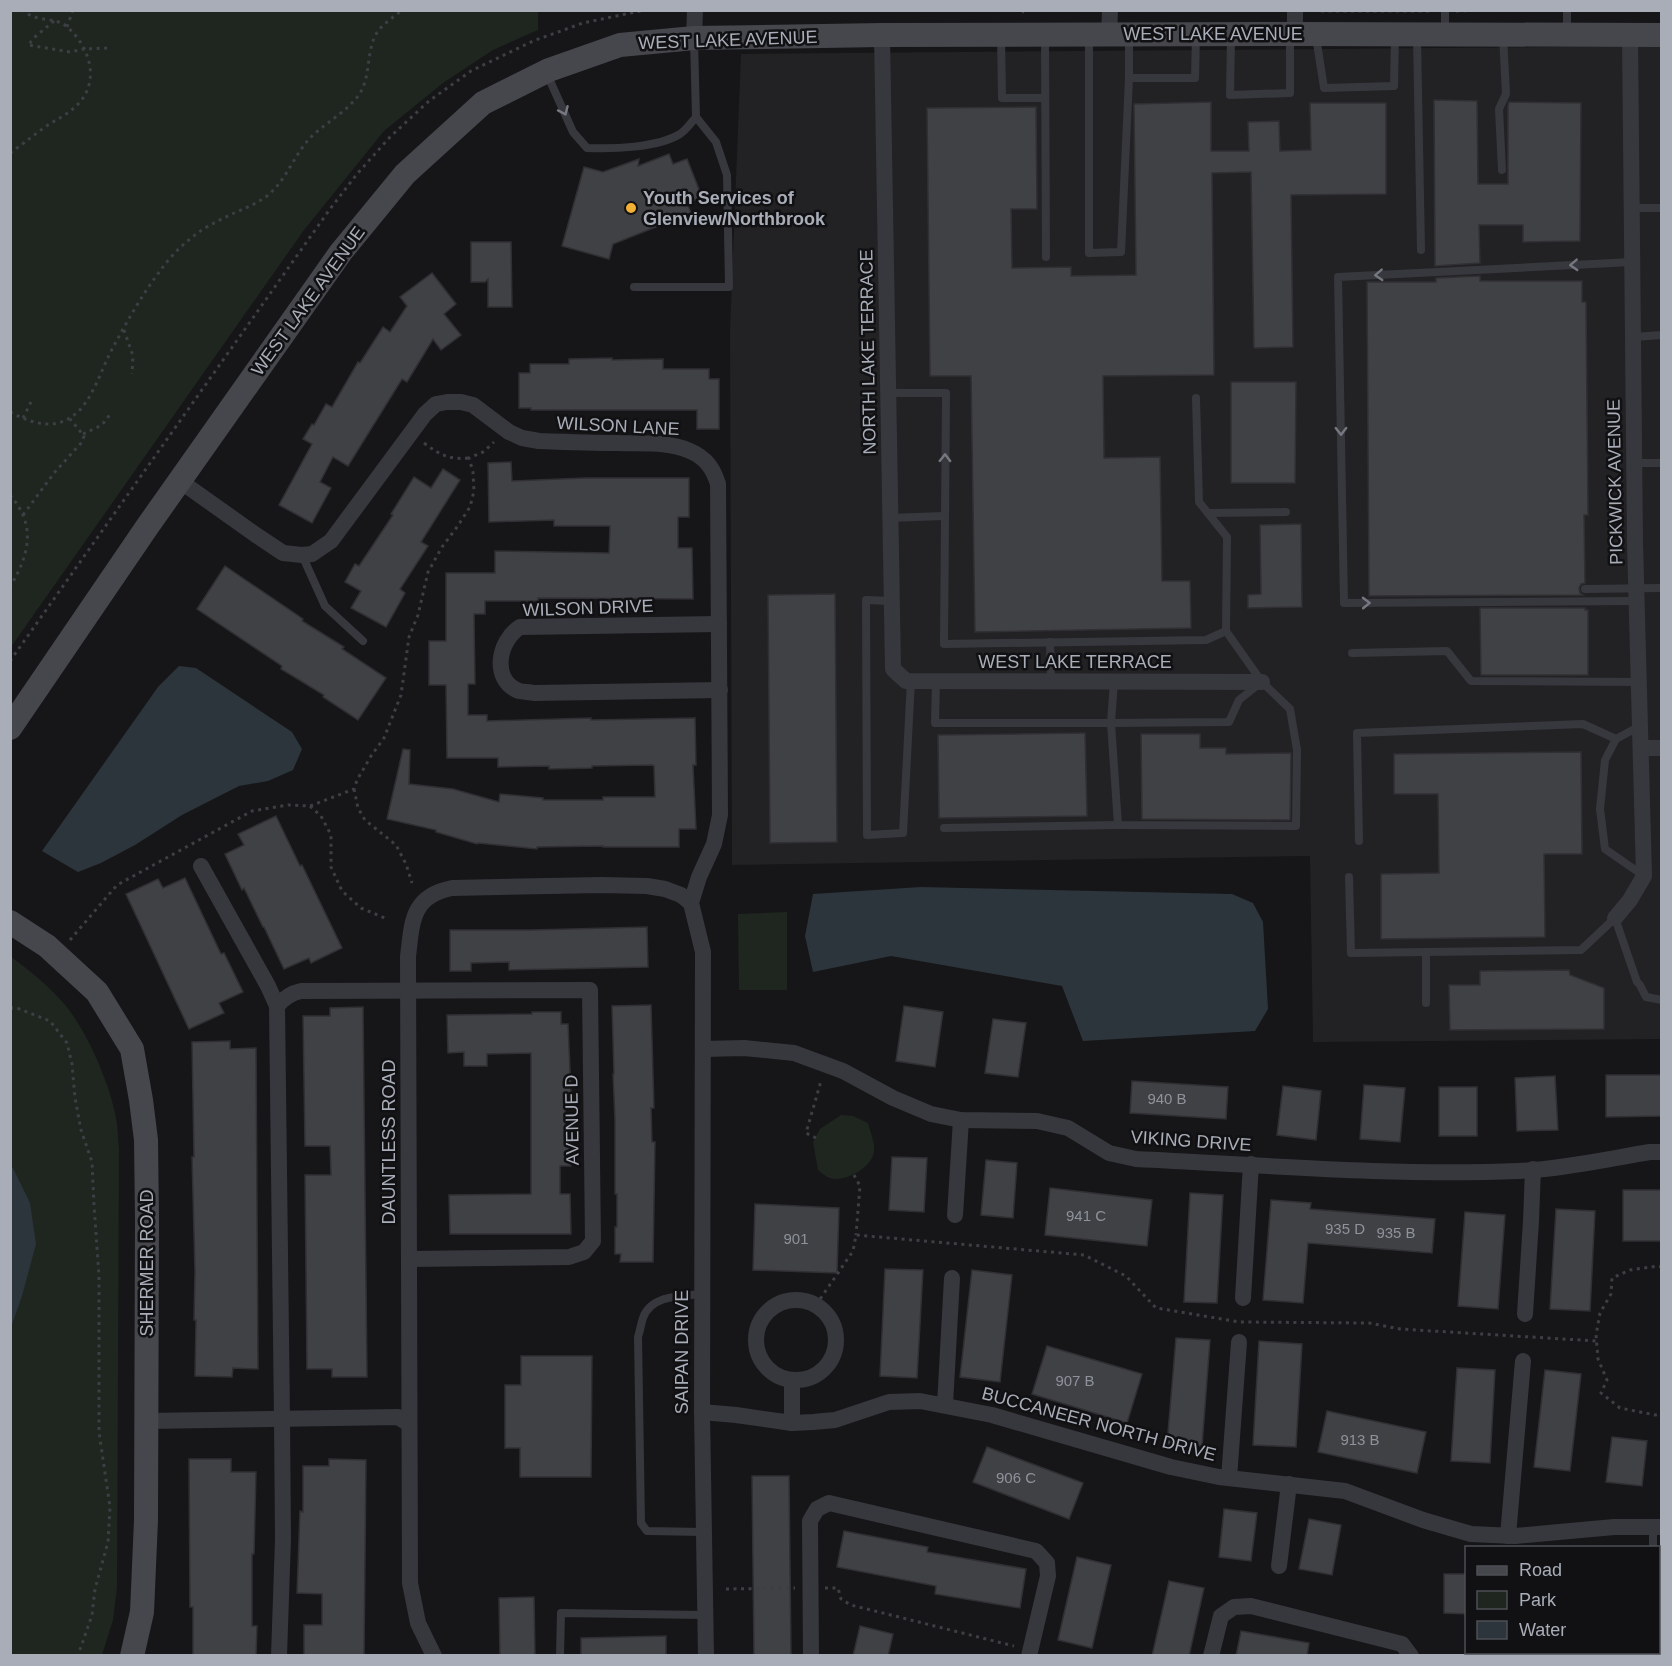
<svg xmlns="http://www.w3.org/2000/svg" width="1672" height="1666" font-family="Helvetica,sans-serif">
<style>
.built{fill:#222225}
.green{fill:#1e261f}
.water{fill:#2c353c}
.building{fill:#404145;stroke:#303034;stroke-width:1.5}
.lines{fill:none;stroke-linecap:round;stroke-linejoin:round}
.path{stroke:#3d3f44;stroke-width:3;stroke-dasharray:3 4.5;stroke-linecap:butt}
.lane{stroke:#37383d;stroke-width:8}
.street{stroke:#37383d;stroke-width:16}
.secondary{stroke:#45474d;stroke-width:24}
.oneway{stroke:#757881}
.poi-dot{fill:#f2b134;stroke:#111113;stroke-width:2}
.labels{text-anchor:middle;stroke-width:5;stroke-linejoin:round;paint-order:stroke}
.number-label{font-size:15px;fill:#8e929b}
.street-label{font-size:18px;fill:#a8adb8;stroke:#111113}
.poi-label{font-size:18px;font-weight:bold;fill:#a8adb8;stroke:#111113;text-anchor:start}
</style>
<rect width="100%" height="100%" fill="#161618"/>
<polygon class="built" points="1661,46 1661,1039 1313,1042 1310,856 732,865 730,331 741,54"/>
<g class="green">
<polygon points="11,10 538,11 538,30 493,50 443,83 384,131 304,230 11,647"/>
<polygon points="787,912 787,990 739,990 738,914"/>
<path d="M 10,956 C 30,971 49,986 65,1005 C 87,1031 110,1084 116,1118 C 118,1128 118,1139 119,1150 L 117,1587 L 113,1620 L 102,1655 L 11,1655 Z"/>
<path d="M 841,1115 L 853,1116 L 868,1123 C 870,1131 875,1142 874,1151 C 873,1167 845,1183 830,1178 C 826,1177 822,1173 818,1170 L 813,1142 L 820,1129 Z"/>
</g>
<g class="water">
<polygon points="179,666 196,668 292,732 302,749 293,770 268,781 239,786 182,815 135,845 101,863 78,872 42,851 158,687"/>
<polygon points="921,887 1232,894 1253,903 1263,922 1268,1009 1255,1031 1083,1041 1062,986 891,956 813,972 805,936 813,894"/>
<polygon points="11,1167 13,1168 30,1203 36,1244 22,1296 11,1327"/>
</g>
<g class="building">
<polygon points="1434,100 1477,101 1478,184 1508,184 1508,106 1509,102 1581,103 1580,241 1523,242 1523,225 1479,225 1480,263 1435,266"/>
<polygon points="1211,102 1211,151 1249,151 1248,122 1279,121 1280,151 1311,150 1310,103 1386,103 1386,194 1291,195 1293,347 1254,348 1251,172 1212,173 1214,375 1103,376 1104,458 1160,457 1162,581 1190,581 1191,628 975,632 971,376 930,376 927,108 1036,107 1037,209 1011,209 1012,268 1071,267 1071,276 1136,275 1134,104"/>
<polygon points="669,154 673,164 687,159 702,197 687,203 691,213 613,244 609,259 562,246 584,167 603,172 639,159 638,166"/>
<polygon points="471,242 511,242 512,307 488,307 488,279 485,282 471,282"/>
<polygon points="432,273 456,304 444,314 461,335 441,350 433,339 407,382 402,379 348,466 333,457 320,482 331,488 312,523 279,505 312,444 303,439 312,424 314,425 326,404 332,407 358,362 360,363 383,327 390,332 407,306 400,297"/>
<polygon points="1480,276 1480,281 1582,281 1582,302 1586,302 1588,515 1584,515 1585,583 1581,584 1579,588 1580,593 1583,595 1369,596 1367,282 1436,282 1436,278"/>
<polygon points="612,358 612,360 663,359 663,369 709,369 709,379 719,379 719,429 697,429 697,410 531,410 531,408 519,408 519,373 530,373 530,364 569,364 569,359"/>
<polygon points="1231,382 1296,382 1295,483 1231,483"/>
<polygon points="511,462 512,481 585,478 689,478 689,517 678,517 678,548 692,548 693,599 538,598 538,601 485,601 485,614 474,614 475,684 468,684 468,715 487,715 487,721 591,718 591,720 695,718 696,765 693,765 696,829 679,829 679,847 603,847 603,846 537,847 537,849 478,843 477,844 436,832 436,830 387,819 403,749 410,750 409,784 453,789 499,802 500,794 543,798 543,800 603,800 603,797 655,797 654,766 652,765 592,766 592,768 549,769 549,766 498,767 498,758 447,758 446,685 429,685 429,641 446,641 446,573 495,573 495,551 609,553 610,526 554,526 554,520 489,522 488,463"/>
<polygon points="443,469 460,480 421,542 428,546 400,589 405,593 386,627 351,608 361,591 345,582 355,564 359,566 393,515 391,514 414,477 431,488"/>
<polygon points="1301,524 1302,607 1248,608 1248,595 1261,594 1260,525"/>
<polygon points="225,566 303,619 302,621 344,647 342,649 386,678 358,720 323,697 324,695 281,669 282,666 197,609"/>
<polygon points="835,594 837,842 770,843 768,595"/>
<polygon points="1480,608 1585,608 1585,610 1588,610 1588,675 1481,675"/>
<polygon points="1085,733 1087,816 939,818 938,735"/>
<polygon points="1141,734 1200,734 1200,748 1226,748 1226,754 1291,753 1290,820 1142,819"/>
<polygon points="1581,752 1582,854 1544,854 1545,937 1381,939 1381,874 1439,873 1438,794 1394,794 1394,754"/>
<polygon points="276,816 300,866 302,865 342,948 311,963 309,958 284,969 264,927 263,927 244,888 242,890 225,854 244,845 238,834"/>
<polygon points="185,878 221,954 224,953 243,992 219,1003 224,1013 189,1029 126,894 158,879 163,888"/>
<polygon points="647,927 648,967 509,970 509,962 471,963 471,971 450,971 450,930 531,930"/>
<polygon points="1569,970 1570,975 1604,988 1604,1029 1450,1030 1449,985 1480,985 1480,971"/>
<polygon points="651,1005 654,1108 651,1108 652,1142 655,1142 653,1262 620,1262 621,1254 615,1254 615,1227 617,1227 617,1194 615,1194 615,1119 613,1074 614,1074 612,1006"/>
<polygon points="904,1006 943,1012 935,1067 896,1061"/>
<polygon points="363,1007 367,1377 332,1377 332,1369 307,1369 305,1175 331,1175 330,1146 305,1146 303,1016 330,1016 330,1008"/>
<polygon points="532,1012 561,1012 561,1024 568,1024 571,1095 565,1095 565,1141 571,1141 571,1166 560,1166 560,1194 570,1194 571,1234 450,1234 449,1195 531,1194 531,1053 487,1054 487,1066 464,1066 464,1052 448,1053 447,1015 532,1014"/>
<polygon points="993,1019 1026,1023 1018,1077 985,1073"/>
<polygon points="230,1041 230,1049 256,1048 258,1369 233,1368 232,1377 195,1376 196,1320 194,1320 195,1272 192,1157 194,1157 192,1042"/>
<polygon points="1606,1075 1662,1075 1662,1116 1606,1117"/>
<polygon points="1555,1076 1558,1130 1517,1131 1515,1078"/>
<polygon points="1132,1081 1228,1087 1226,1119 1130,1113"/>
<polygon points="1364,1085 1405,1088 1400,1142 1360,1139"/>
<polygon points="1283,1086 1321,1091 1316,1140 1277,1135"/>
<rect x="1439" y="1087" width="38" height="49"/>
<polygon points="892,1157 927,1158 924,1212 889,1210"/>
<polygon points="986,1160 1017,1163 1013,1218 981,1215"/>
<polygon points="1050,1188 1152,1200 1147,1246 1045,1235"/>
<polygon points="1623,1190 1662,1190 1661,1241 1623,1241"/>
<polygon points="1190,1193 1223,1195 1217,1303 1184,1302"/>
<polygon points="1271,1200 1311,1203 1310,1209 1435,1219 1432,1253 1308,1243 1303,1303 1263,1300"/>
<polygon points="755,1204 839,1208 837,1273 753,1270"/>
<polygon points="1556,1209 1595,1211 1590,1311 1550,1309"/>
<polygon points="1465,1212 1505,1215 1498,1309 1458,1306"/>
<polygon points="885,1269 923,1270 917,1378 880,1376"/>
<polygon points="972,1270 1012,1275 1000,1382 960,1377"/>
<polygon points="1176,1338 1210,1340 1202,1446 1167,1444"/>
<polygon points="1259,1341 1302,1344 1296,1447 1253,1445"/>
<polygon points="1047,1346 1142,1374 1127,1423 1032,1394"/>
<polygon points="521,1356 592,1356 591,1477 520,1477 520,1448 505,1448 505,1385 521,1385"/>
<polygon points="1457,1368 1495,1370 1490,1463 1451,1461"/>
<polygon points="1545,1370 1581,1374 1570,1471 1534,1467"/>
<polygon points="1327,1411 1426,1432 1417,1473 1318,1452"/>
<polygon points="1612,1437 1647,1441 1642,1486 1606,1482"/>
<polygon points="987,1447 1083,1483 1069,1519 973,1482"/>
<polygon points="189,1459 231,1459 231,1472 256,1472 254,1554 252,1554 252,1626 257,1626 256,1656 193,1656 193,1607 190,1607"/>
<polygon points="329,1459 366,1460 364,1656 304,1656 304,1625 322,1625 322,1594 297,1593 300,1511 303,1512 303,1466 329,1466"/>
<polygon points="752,1476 789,1476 791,1656 754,1656"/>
<polygon points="1224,1509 1257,1513 1251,1561 1219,1557"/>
<polygon points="1309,1519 1341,1525 1332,1575 1299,1569"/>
<polygon points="844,1531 928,1547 927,1552 1026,1569 1020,1608 935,1594 936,1586 837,1567"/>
<polygon points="1077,1557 1111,1565 1092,1648 1058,1640"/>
<polygon points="1444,1574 1467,1574 1467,1614 1444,1613"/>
<polygon points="1169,1581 1204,1588 1189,1656 1152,1656"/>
<polygon points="534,1597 535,1656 500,1656 499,1598"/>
<polygon points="860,1626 893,1634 888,1656 853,1656"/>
<polygon points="1241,1631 1309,1643 1307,1656 1236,1656"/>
<polygon points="666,1636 666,1656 581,1656 581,1638"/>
</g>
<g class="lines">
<g class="path">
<polyline points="1015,10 1024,12"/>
<polyline points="1321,11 1431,11"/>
<polyline points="1456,11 1487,10"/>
<polyline points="54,21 36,36 28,45 70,52 84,49 108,48"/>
<polyline points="67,27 73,10"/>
<path d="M 10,153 C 23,144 35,134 48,125 C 57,119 67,115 75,107 C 102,83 90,46 66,26 C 53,16 36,23 23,10"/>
<polyline points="124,330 133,356 132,374"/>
<path d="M 10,412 C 31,423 54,431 74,415 C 91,403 101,371 110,353 C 125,325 141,296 160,271 C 174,251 196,231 218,221 C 234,212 252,207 267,196 C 286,181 294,155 310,138 C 325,123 345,113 358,96 C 372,78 365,50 378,31 C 384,23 394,17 402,10"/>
<polyline points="23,418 33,398"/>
<polyline points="83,434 102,425 111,413"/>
<path d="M 424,443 C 440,455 449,460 469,458"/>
<path d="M 10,495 C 37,526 29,555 10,587"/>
<polyline points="23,515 54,473 82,442 84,436 70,419"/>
<polyline points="10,661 330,209 357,174 390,137 429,101 471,71 533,41 583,23 645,10"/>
<polyline points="354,789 358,808 365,820 396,845 406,864 412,883"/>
<polyline points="310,806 321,816 331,835 331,867 342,891 361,908 387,919"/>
<polyline points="70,940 117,885 252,811 288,805 310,806 354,789 357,780 371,756 384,738 401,695 409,637 418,615 428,572 442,547 457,527 470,507 474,491 473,472 469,458 483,452 494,442"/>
<polyline points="10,1008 17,1008 50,1021 67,1043 72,1064 75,1098 81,1130 92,1162 94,1205 99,1276 99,1432 110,1507 108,1542 95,1589 92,1615 81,1647 77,1656"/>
<polyline points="816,1138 806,1133 821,1081"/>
<polyline points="854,1175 860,1186 856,1235"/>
<polyline points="1662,1267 1658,1266 1630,1270 1612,1278 1611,1294 1600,1313 1596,1335 1598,1359 1607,1380 1601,1393 1620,1408 1655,1415 1662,1414"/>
<polyline points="816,1305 853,1251 856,1235 1084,1255 1126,1276 1156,1308 1240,1322 1369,1323 1400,1329 1596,1341"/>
<polyline points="825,1588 838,1588 841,1599 851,1605 1014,1646"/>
<polyline points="726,1589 795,1588"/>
</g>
<g class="lane">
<polyline points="1567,10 1567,32"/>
<polyline points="1445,31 1445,10"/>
<polyline points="1001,35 1002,98 1045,98"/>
<polyline points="1045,36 1046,257"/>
<polyline points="1089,37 1089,253 1121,252 1129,78"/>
<polyline points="1231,37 1230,95 1290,93 1290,37"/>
<polyline points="1316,37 1324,88 1394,86 1395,35"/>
<polyline points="1129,38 1129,78 1195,78 1196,35"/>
<polyline points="1417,38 1421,250"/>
<path d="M 547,74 L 573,132 L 587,148 C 613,149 657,148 680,134 C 686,130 691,123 696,117"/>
<polyline points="1502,170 1499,109 1506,94 1503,35"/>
<polyline points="1632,208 1662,208"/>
<polyline points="1632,262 1338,277 1344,603 1637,601"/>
<polyline points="634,287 729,287 727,175 716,142 696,117 694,39"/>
<polyline points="1633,337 1662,335"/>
<polyline points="888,393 946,393 944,644 1206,640 1226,631"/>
<polyline points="1196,398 1199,502 1227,537 1226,631 1262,682 1290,709 1297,750 1296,826 1118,825 1111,723 1229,722 1239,700 1259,684"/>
<polyline points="1634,463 1662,463"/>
<polyline points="1208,513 1286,512"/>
<polyline points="890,518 944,516"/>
<polyline points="302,555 325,606 363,641"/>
<polyline points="1585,589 1662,588"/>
<polyline points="892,601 866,600 867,835 903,833 911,681"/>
<polyline points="1050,642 1051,681"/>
<polyline points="1352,653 1447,651 1471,681 1639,682"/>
<polyline points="936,681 935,723 1111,723 1114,681"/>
<polyline points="1640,726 1616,739 1605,760 1600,809 1605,849 1644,876"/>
<polyline points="944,828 1118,825"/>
<polyline points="1359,841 1357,733 1583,724 1616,739"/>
<polyline points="1349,877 1351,953 1426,952"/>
<polyline points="1426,1003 1426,952 1581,950 1615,918 1637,982 1640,985 1646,997 1662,1000"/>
<path d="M 702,1294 C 681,1296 651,1295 643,1318 C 641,1324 640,1331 638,1337 L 641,1523 L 647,1531 L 704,1532"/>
<polyline points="1653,1526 1653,1548"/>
<polyline points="560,1656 561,1613 705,1615"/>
</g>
<g class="street">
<polyline points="1295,34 1295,10"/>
<polyline points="882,35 893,669 906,681 1262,682"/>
<polyline points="1109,35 1110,10"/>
<polyline points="694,38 695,10"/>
<path d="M 180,481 L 256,535 L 283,553 L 302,555 L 312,554 L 331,541 L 425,414 L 436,404 L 447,402 L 461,402 L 473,405 L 509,432 L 522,438 L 539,441 C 565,442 591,443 617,443 C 640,444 668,441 690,451 C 706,458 713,468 718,484 L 720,815 L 714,844 L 699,877 L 691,903 L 703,952 L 702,1412 L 706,1656"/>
<path d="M 719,624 L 520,627 C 498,641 491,680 519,691 C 524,692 529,692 534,693 L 720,690"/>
<polyline points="1641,748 1662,748"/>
<polyline points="201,866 268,986 277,1006 282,1419 283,1539 279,1656"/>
<polyline points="1615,918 1630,900 1644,876 1635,542 1630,36"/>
<path d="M 277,1006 C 284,998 291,993 301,991 L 590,990 L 593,1241 L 584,1252 L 569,1257 L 409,1259"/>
<path d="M 703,1049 L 744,1048 L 794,1053 L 843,1071 L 893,1098 L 931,1114 L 961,1120 L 1037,1121 L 1068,1128 L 1109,1153 L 1136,1159 C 1263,1165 1391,1176 1519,1171 C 1562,1169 1607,1159 1650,1152 L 1662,1152"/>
<polyline points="955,1215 961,1120"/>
<polyline points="1243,1298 1251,1164"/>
<circle cx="796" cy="1340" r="40"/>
<polyline points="1525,1314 1531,1221 1533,1169"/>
<polyline points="792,1380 792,1423"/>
<polyline points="945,1405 952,1278"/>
<polyline points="702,1412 736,1415 792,1423 813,1422 835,1420 889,1402 920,1401 992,1415 1171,1467 1219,1477 1345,1491 1423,1520 1471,1534 1515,1536 1614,1527 1662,1527"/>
<polyline points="147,1421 398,1417 409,1424"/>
<polyline points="1229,1478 1239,1342"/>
<polyline points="1508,1536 1523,1361"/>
<polyline points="1279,1566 1289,1484"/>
<path d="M 434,1656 L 418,1623 L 410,1583 L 408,957 C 412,923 411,896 452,888 L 601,885 L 647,886 L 665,889 L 681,895 L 691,903"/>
<polyline points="811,1656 810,1521 817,1509 829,1503 1036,1551 1047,1563 1048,1576 1029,1656"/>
<polyline points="1211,1656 1221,1616 1234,1607 1251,1606 1402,1644 1411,1656"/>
</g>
<g class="secondary">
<polyline points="10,728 147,527 341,252 405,174 483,103 549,70 620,45 694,38 882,35 1295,34 1662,35"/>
<polyline points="10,922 47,946 97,992 132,1049 141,1100 146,1140 147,1220 146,1520 142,1612 132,1656"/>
</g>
</g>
<defs><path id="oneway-chevron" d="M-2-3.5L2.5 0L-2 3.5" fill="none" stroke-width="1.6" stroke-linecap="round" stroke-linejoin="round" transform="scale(1.5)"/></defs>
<g class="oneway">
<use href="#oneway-chevron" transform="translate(564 111) rotate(66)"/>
<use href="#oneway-chevron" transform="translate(1574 265) rotate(177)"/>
<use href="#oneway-chevron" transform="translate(1379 275) rotate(177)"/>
<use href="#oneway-chevron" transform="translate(1341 431) rotate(89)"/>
<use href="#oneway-chevron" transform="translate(945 458) rotate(-89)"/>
<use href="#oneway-chevron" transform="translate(1366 603) rotate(-1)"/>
</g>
<circle class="poi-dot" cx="631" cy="208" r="6"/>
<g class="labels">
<g class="number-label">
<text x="1167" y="1104">940 B</text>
<text x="1086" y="1221">941 C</text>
<text x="1345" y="1234">935 D</text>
<text x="1396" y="1238">935 B</text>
<text x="796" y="1244">901</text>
<text x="1075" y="1386">907 B</text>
<text x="1360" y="1445">913 B</text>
<text x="1016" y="1483">906 C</text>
</g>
<g class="street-label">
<text x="1213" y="40">WEST LAKE AVENUE</text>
<text transform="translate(728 40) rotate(-2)" y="6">WEST LAKE AVENUE</text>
<text transform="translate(308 301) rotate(-54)" y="6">WEST LAKE AVENUE</text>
<text transform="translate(868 352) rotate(-91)" y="6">NORTH LAKE TERRACE</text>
<text transform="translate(618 426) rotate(3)" y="6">WILSON LANE</text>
<text transform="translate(1615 482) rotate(-91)" y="6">PICKWICK AVENUE</text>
<text transform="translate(588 608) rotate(-2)" y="6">WILSON DRIVE</text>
<text x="1075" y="668">WEST LAKE TERRACE</text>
<text transform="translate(572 1120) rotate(-91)" y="6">AVENUE D</text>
<text transform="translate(1191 1141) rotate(4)" y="6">VIKING DRIVE</text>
<text transform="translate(389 1142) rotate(-90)" y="6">DAUNTLESS ROAD</text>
<text transform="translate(147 1263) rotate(-90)" y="6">SHERMER ROAD</text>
<text transform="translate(682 1352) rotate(-90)" y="6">SAIPAN DRIVE</text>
<text transform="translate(1099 1424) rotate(15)" y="6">BUCCANEER NORTH DRIVE</text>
</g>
<g class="poi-label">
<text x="643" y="204">Youth Services of<tspan x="643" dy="21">Glenview/Northbrook</tspan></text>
</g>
</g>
<rect width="1672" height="1666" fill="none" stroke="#a8adb8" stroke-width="24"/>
<rect x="1465" y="1546" width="195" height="108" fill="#111113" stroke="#4d4f55" stroke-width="1.5"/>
<rect x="1477" y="1566" width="30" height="9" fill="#45474d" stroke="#4d4f55" stroke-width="1.5"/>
<text x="1519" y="1576" font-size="18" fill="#a8adb8">Road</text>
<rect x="1477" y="1591" width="30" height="18" fill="#1e261f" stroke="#4d4f55" stroke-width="1.5"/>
<text x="1519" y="1606" font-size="18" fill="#a8adb8">Park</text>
<rect x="1477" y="1621" width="30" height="18" fill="#2c353c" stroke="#4d4f55" stroke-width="1.5"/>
<text x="1519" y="1636" font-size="18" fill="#a8adb8">Water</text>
</svg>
